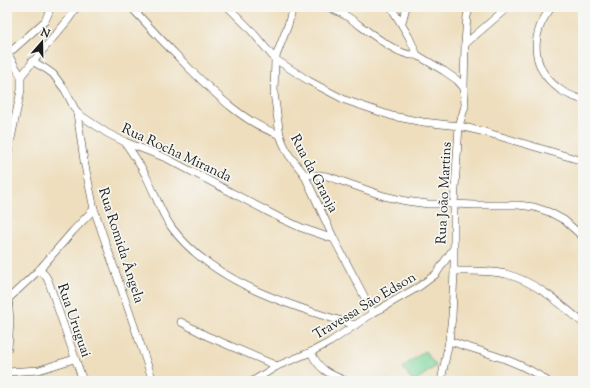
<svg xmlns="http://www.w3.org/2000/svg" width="590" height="388" font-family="'Sorts Mill Goudy',serif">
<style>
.green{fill:#7bd59c;stroke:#4c785c}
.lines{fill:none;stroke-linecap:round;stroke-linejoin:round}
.minor-casing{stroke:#3c3934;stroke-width:8}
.major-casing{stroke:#3c3934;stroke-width:10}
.minor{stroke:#fff;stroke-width:7}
.major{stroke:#fff;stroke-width:9}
.labels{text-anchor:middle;stroke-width:3.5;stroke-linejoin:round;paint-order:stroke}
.street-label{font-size:14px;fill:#1c1c1c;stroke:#f6f6f2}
</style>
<rect width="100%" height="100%" fill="#f6f6f2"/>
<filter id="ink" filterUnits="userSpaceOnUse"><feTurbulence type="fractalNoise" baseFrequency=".025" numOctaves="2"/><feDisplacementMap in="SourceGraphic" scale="8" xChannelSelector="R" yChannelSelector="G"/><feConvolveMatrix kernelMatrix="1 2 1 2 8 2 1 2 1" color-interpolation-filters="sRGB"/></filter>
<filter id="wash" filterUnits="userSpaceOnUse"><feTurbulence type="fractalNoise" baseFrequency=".012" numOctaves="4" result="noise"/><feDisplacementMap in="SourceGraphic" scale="16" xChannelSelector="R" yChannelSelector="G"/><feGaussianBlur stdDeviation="0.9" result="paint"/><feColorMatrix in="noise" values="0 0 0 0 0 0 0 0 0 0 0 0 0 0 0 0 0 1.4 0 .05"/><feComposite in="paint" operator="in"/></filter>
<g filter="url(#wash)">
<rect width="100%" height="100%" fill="#eedebd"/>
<polygon class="green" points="425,351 436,366 415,381 412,381 403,367"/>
</g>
<g filter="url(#ink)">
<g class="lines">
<g class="minor-casing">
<g id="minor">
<path d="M 131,7 C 150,28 170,49 190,69 C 216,95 245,123 280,135"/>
<polyline points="228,7 249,28 275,59 309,81 345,100 392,116 423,122 459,126 485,132 583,161"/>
<polyline points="293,7 288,25 275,59 274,93 280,135 283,143 289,155 304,174 334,239 373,313"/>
<path d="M 328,7 C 335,10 342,13 348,17 C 362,26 400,59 417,55"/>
<polyline points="391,7 409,37 417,55 444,71 457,80 464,88"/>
<path d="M 552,7 C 530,33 530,67 558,88 C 565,94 574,97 583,100"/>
<polyline points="402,23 406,7"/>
<polyline points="465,44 508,7"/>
<polyline points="7,53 21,76 21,90 7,158"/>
<polyline points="8,54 45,21 51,7"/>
<polyline points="32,61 46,69 53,74 65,90 77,113 107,133 125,142 166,158 280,218 302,228 334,239"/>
<polyline points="21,76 68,20 77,7"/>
<polyline points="77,113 84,161 94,209 153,381"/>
<path d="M 125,142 C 132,153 140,164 146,176 C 155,193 160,212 172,228 C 212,282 292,307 355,325"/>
<polyline points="304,174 327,176 384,196 406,201 428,204 454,204 475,205 518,205 534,207 549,212 564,220 583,237"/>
<polyline points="39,270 45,275 48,280 83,381"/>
<path d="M 454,271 C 471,271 489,270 506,274 C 536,282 560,303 583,323"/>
<polyline points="7,300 39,270 73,231 94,209"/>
<polyline points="181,322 207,336 277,366"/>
<path d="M 449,341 C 482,352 519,360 547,381"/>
<path d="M 311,352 C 319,370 329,374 346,381"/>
<polyline points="7,372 39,370 74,359"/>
<polyline points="253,381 277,366 311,352 330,342 373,313 420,286 436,274 453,249"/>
<polyline points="441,381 449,341 452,317 454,271 454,204 459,126 465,106 464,88 465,44 467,16 470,7"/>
</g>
</g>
<g class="major-casing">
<polyline id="major" points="7,298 9,321 7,348"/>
</g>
<use href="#minor" class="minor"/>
<use href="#major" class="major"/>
</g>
</g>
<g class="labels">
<g class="street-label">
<text transform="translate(177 152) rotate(25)" y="5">Rua Rocha Miranda</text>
<text transform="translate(315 173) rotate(62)" y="5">Rua da Granja</text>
<text transform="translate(443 193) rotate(-87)" y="5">Rua João Martins</text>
<text transform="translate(122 245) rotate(72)" y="5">Rua Romida Ângela</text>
<text transform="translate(364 305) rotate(-31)" y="5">Travessa São Edson</text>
<text transform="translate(75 320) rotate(71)" y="5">Rua Uruguai</text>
</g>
</g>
<rect width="590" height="388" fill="none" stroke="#f6f6f2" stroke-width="24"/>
<g transform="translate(42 42) rotate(20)" stroke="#f6f6f2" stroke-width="3" paint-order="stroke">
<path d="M0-3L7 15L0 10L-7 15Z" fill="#1c1c1c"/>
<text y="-6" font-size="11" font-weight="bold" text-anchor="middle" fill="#1c1c1c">N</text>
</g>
</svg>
